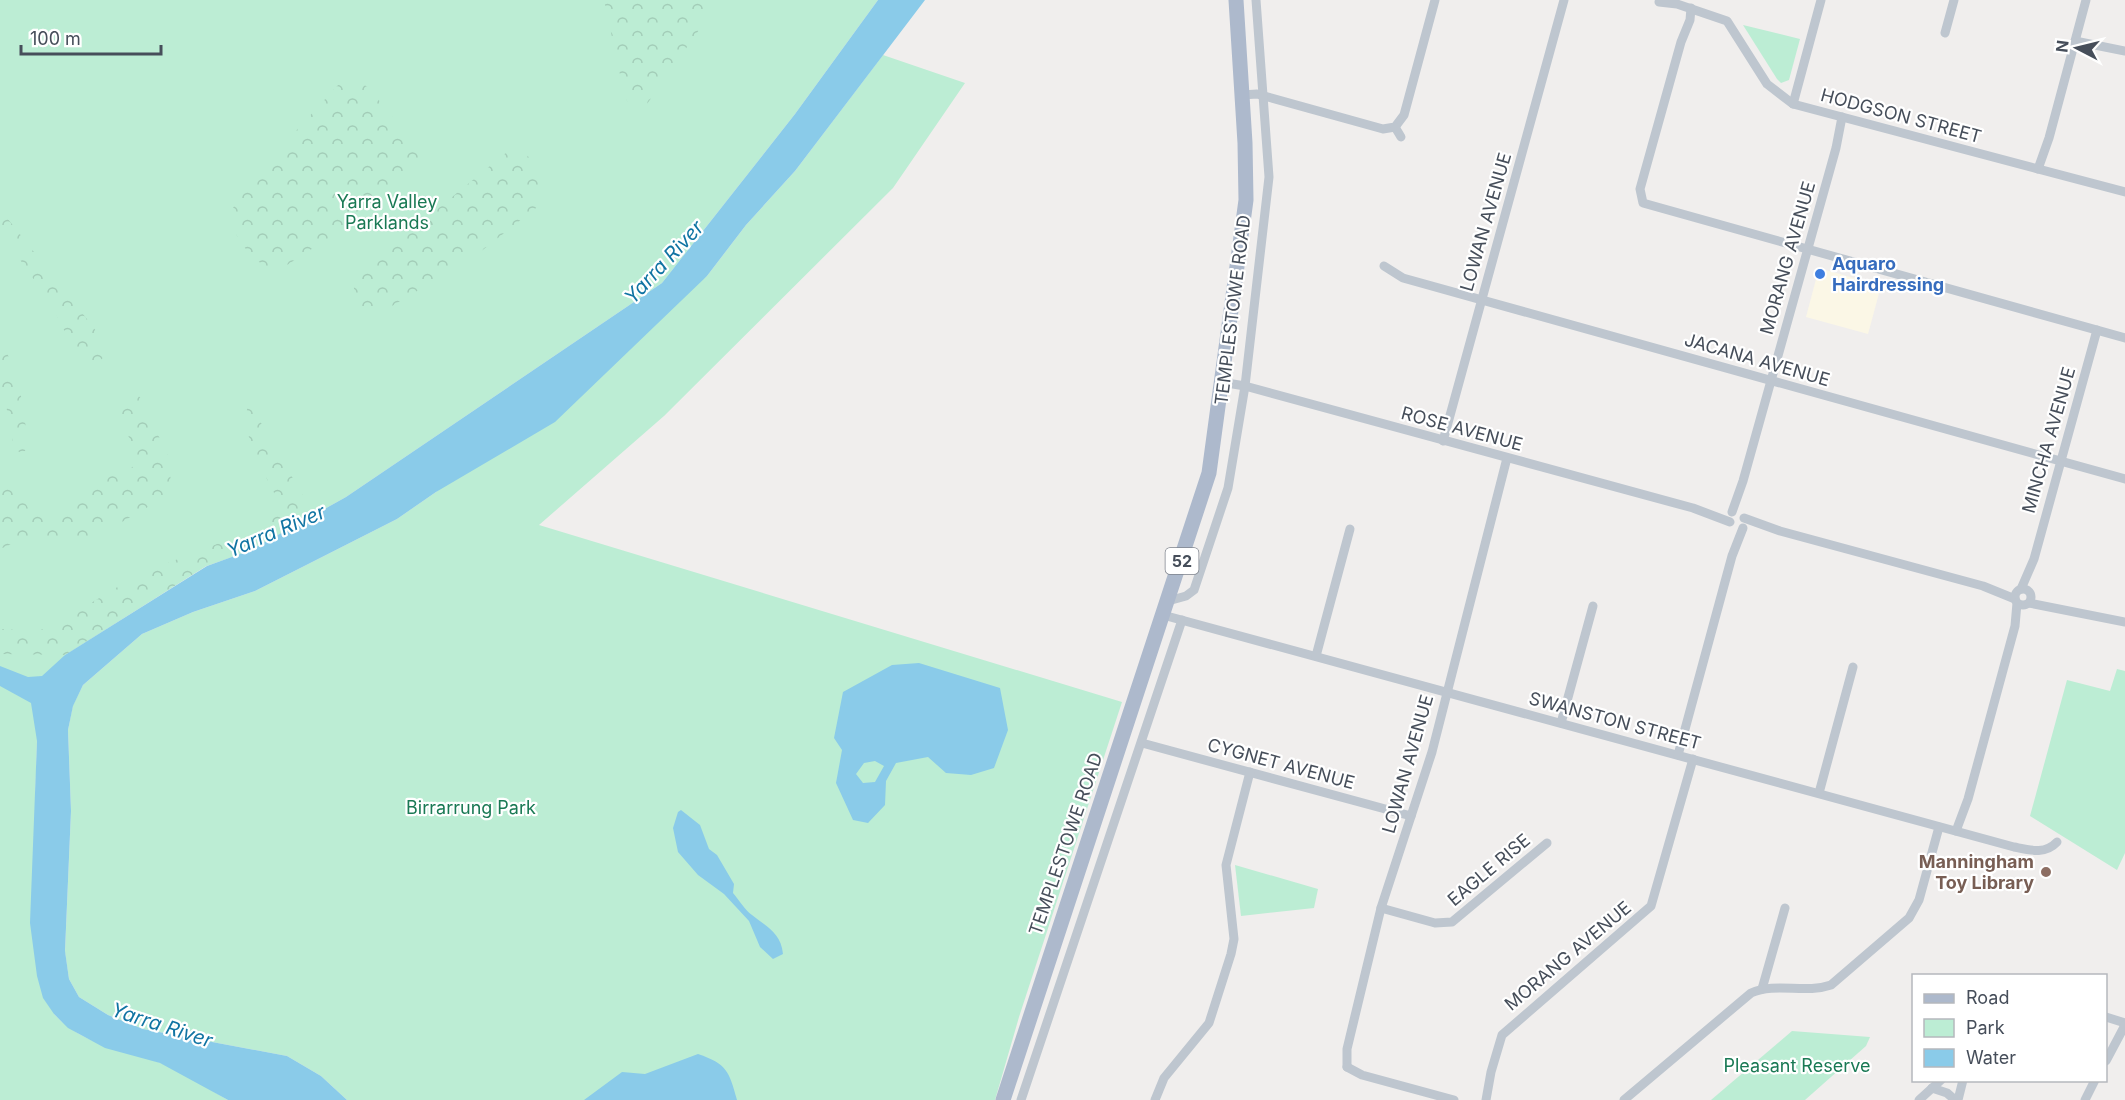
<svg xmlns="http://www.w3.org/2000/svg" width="2125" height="1100" font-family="Inter,sans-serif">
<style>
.commercial{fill:#fbf7e6}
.green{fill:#bcedd4}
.forest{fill:url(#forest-crowns)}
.water{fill:#8acbe9;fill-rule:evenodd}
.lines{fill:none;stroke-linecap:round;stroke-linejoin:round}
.street{stroke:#bec6cf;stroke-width:9}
.primary{stroke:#adb9cc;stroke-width:15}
.shop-dot{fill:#3f7fe0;stroke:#fff;stroke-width:2}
.education-dot{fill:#8d6e63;stroke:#fff;stroke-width:2}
.labels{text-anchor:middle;stroke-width:4.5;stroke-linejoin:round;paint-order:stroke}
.shield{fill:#fff;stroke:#7e838c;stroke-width:1.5}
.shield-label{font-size:16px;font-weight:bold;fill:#464e5a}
.street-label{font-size:18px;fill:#464e5a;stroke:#fff}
.park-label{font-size:18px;fill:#197954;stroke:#fff}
.shop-label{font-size:18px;font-weight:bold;fill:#366cbe;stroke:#fff;text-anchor:start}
.education-label{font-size:18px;font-weight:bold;fill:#785e54;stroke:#fff;text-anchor:end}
.water-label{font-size:20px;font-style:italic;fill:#1074a3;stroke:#fff}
</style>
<defs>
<pattern id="forest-crowns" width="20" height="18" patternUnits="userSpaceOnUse" patternTransform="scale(1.5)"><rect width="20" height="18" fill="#bcedd4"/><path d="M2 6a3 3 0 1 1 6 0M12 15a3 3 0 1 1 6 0" fill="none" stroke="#a3cdb8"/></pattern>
</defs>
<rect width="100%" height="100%" fill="#f0eeed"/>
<polygon class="commercial" points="1819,268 1881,286 1868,334 1806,317"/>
<g class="green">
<path d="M 0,0 L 878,0 L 795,114 L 662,283 L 346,497 L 251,550 L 206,566 L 65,655 L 37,741 L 35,804 L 54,1014 C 83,1045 120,1049 158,1062 C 183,1071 206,1088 228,1100 L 0,1100 Z"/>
<polygon points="1743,25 1800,39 1789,80 1781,83 1777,79"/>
<polygon points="883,55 965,83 893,188 664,416 539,525 1122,702 1019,1017 995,1100 347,1100 321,1076 287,1056 143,1029 108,1015 79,997 69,979 65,952 71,811 68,730 73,705 83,685 142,634 193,612 255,591 397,519 436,492 707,276 746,225 795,171"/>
<polygon points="2117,669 2125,671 2125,853 2117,870 2030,816 2067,680 2110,691"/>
<polygon points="1235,865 1318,889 1314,908 1241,916"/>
<polygon points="1792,1031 1870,1037 1866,1046 1805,1100 1711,1100"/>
</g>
<g class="forest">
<polygon points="604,0 720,0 647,104 633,108 625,98"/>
<polygon points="354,78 369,88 422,154 420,167 414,176 344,228 284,267 267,268 249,254 232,228 233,208 248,183 339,84"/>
<polygon points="507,152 523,152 539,166 544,186 536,208 475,256 387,309 366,312 355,298 353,278 362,260 413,229"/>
<polygon points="0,209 94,328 104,344 103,358 96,363 86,362 76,354 51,304 0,231"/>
<polygon points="0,338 18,377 28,441 25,451 19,452 13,445 11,422 1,392"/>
<path d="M 128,393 L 140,397 L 169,458 L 171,485 L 165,497 L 103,533 L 73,541 L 21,540 L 0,549 L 0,476 L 10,476 L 31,513 L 45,517 L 59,510 L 85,485 L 115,472 L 130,469 L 137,463 C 134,439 119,426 118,400 Z"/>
<path d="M 249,402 L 314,515 L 251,550 L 206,566 L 65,655 L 0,654 L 0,629 L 37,631 L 53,626 L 139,574 L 269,524 L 278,510 L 277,499 C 264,470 238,434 249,402 Z"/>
</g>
<g class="water">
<polygon points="878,0 925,0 795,171 746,225 707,276 555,422 436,492 397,519 255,591 193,612 142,634 83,685 73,706 68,730 71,811 65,951 69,979 79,997 108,1015 143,1029 287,1056 321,1076 347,1100 228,1100 160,1063 105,1048 68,1028 54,1014 43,998 37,976 30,923 37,741 31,703 0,686 0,666 28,677 42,676 65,655 207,566 251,550 346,497 662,283 795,114"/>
<path d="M 919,663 L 1000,688 L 1008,730 L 994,768 L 971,775 L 946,773 L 928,757 L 896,763 L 886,781 L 885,805 L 868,823 L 853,820 L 836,783 L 842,750 L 834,738 L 843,692 L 892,665 ZM 875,761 L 884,766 L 875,782 L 863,783 L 856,774 L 864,763 Z"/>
<path d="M 681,810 L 700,825 L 709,849 L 717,855 L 734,884 L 733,893 C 739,900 745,910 752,915 C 767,927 781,933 783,954 L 773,959 L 760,947 L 749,921 L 724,894 L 698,875 L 678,852 L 673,828 L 678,812 Z"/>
<path d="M 698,1054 C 727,1064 729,1071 737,1100 L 584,1100 L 622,1072 L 645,1074 Z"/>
</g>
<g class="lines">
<g class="street">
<polyline points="1659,2 1677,4 1727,21 1767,84 1793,104 2125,192"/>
<polyline points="1691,8 1690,20 1681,42 1640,189 1643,203 2125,338"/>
<polyline points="1945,33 1954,0"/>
<polyline points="2075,41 2125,51"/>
<polyline points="1242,95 1257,94 1383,129 1395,127 1404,115 1435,0"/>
<polyline points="1793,104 1821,0"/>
<polyline points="1395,127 1401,137"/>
<polyline points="2038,169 2049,138 2086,0"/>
<polyline points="1384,266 1403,278 2125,479"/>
<polyline points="1221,382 1245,386 1693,508 1730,522"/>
<polyline points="1443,441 1564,0"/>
<polyline points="1732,512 1743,481 1836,148 1842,117"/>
<polyline points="1744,518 1780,531 1983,586 2015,599"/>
<circle cx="2023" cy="597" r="8"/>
<polyline points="2021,589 2034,559 2097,330"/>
<polyline points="1168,601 1186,596 1194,590 1228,488 1245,386 1269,177 1256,0"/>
<polyline points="2029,603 2125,622"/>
<path d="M 1163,615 L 2014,847 C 2029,850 2045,855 2057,842"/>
<polyline points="1316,656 1350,529"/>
<polyline points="1561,723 1593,606"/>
<polyline points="1142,743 1411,816"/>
<polyline points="1678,755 1732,556 1743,528"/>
<polyline points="1819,793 1853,667"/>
<polyline points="1956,831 1968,799 2015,626 2017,603"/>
<polyline points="1381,908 1435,923 1452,922 1547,843"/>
<polyline points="1762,989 1785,908"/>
<polyline points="2106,1017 2125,1023"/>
<polyline points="2106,1061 2125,1025"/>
<polyline points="1347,1067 1347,1049 1381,908 1432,752 1507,458"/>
<polyline points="1347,1067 1362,1075 1454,1100"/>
<polyline points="1932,1088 1947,1093 1955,1100"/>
<polyline points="1021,1100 1182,620"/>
<polyline points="1155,1100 1164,1078 1209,1023 1231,954 1234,939 1226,865 1250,772"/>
<polyline points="1486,1100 1491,1072 1502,1035 1651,906 1693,759"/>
<path d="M 1624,1100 L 1751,993 C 1776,982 1805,994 1831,985 L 1909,918 L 1919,900 L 1939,827"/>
<polyline points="1919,1100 1941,1080"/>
<polyline points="1958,1100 1963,1080"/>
<polyline points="2085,1100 2095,1080"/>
</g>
<polyline class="primary" points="1003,1100 1209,473 1246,200 1245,143 1236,0"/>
</g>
<circle class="shop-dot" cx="1820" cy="274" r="6"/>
<circle class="education-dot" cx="2046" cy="872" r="6"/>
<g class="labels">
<rect class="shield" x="1165.5" y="548" width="33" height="26" rx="4.5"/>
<g class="shield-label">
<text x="1182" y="567">52</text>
</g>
<g class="street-label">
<text transform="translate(1901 116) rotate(15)" y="6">HODGSON STREET</text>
<text transform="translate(1486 222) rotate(-74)" y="6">LOWAN AVENUE</text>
<text transform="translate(1788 258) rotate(-74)" y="6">MORANG AVENUE</text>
<text transform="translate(1233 310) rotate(-83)" y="6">TEMPLESTOWE ROAD</text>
<text transform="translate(1757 360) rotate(16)" y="6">JACANA AVENUE</text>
<text transform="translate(1462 429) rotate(15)" y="6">ROSE AVENUE</text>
<text transform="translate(2049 440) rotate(-74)" y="6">MINCHA AVENUE</text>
<text transform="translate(1615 721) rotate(15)" y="6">SWANSTON STREET</text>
<text transform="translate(1281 764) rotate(15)" y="6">CYGNET AVENUE</text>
<text transform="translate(1408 764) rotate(-74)" y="6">LOWAN AVENUE</text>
<text transform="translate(1066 844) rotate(-71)" y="6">TEMPLESTOWE ROAD</text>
<text transform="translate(1489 870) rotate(-40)" y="6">EAGLE RISE</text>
<text transform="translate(1568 956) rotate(-40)" y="6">MORANG AVENUE</text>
</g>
<g class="park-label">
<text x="387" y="208">Yarra Valley<tspan x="387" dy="21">Parklands</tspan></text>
<text x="471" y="814">Birrarrung Park</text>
<text x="1797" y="1072">Pleasant Reserve</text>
</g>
<g class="shop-label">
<text x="1832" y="270">Aquaro<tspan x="1832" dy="21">Hairdressing</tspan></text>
</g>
<g class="education-label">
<text x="2034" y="868">Manningham<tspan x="2034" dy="21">Toy Library</tspan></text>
</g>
<g class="water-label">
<text transform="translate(664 262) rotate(-47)" y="7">Yarra River</text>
<text transform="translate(276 531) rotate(-23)" y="7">Yarra River</text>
<text transform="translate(162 1025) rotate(18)" y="7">Yarra River</text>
</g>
</g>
<rect x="1912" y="974" width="195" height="108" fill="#ffffff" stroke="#b5b8bd" stroke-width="1.5"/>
<rect x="1924" y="994" width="30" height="9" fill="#adb9cc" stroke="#b5b8bd" stroke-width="1.5"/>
<text x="1966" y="1004" font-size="18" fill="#464e5a">Road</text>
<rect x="1924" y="1019" width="30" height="18" fill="#bcedd4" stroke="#b5b8bd" stroke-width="1.5"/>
<text x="1966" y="1034" font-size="18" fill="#464e5a">Park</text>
<rect x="1924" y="1049" width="30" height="18" fill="#8acbe9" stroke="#b5b8bd" stroke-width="1.5"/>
<text x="1966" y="1064" font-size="18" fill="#464e5a">Water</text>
<g transform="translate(2077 48) rotate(277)" stroke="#ffffff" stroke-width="4.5" paint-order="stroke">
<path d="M0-4.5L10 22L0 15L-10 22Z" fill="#464e5a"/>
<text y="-9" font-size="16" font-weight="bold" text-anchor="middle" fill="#464e5a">N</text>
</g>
<path d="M21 45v9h140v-9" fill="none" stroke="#464e5a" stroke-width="3"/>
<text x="30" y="45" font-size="18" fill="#464e5a" stroke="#ffffff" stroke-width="4.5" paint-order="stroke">100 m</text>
</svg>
